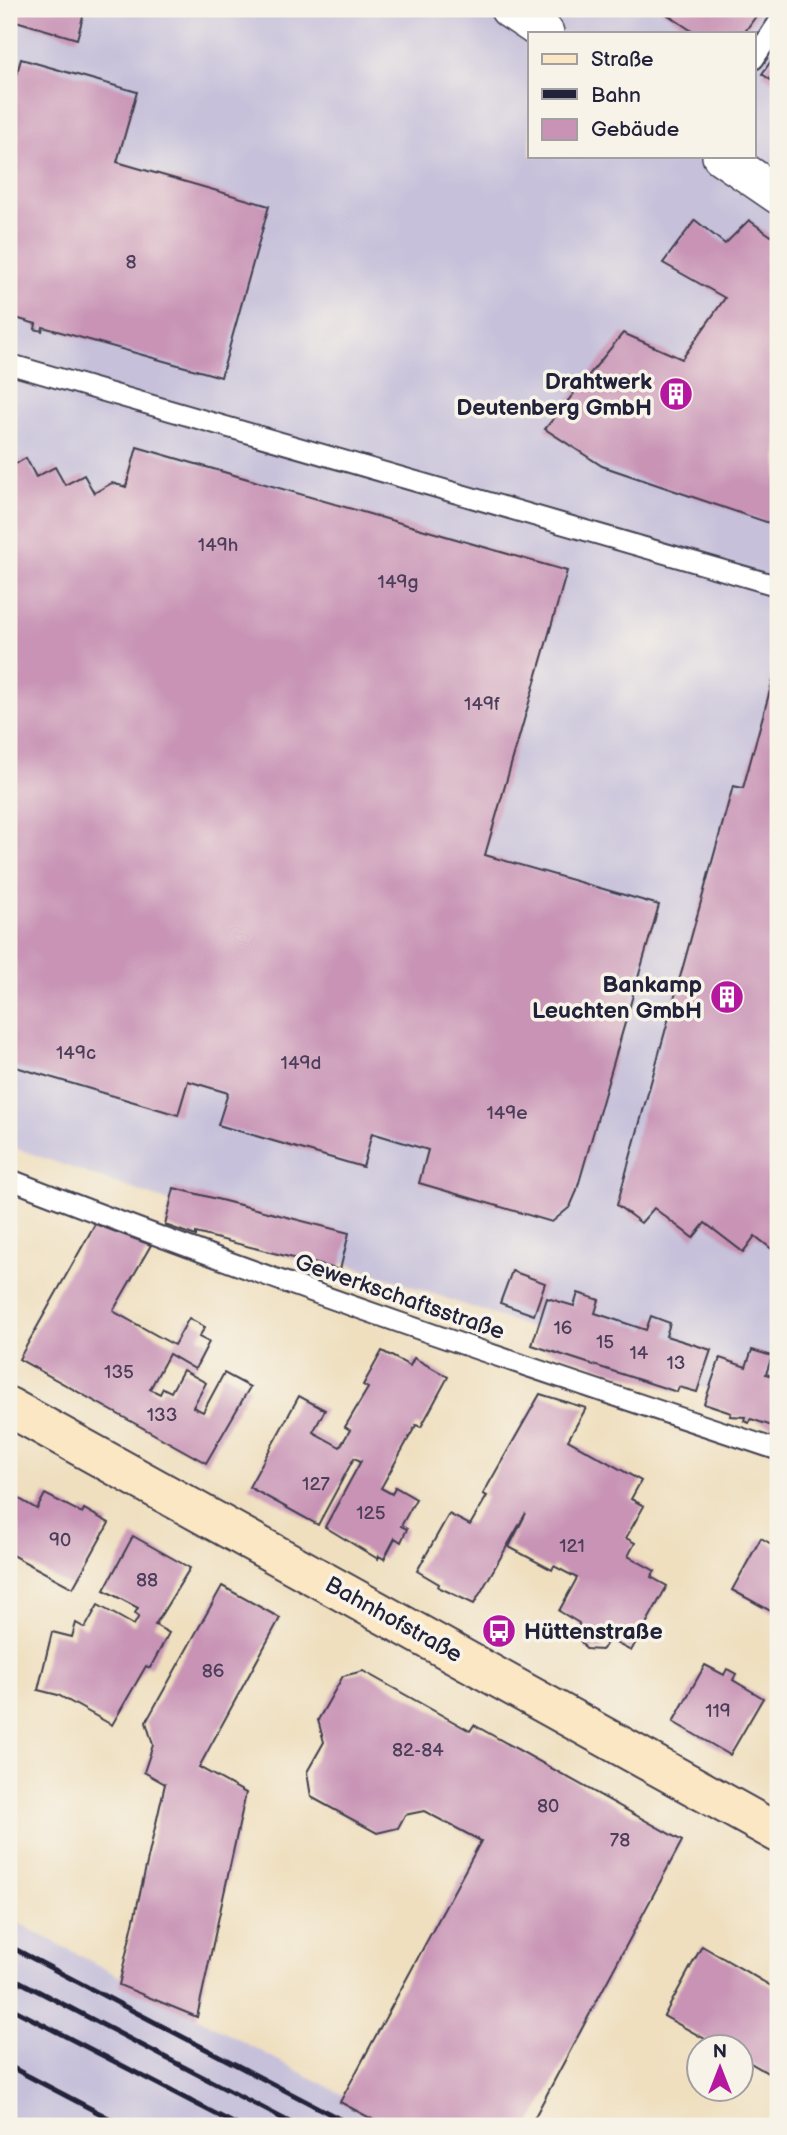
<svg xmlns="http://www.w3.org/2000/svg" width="787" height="2135" font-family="'Balsamiq Sans',sans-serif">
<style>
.industrial{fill:#c6c0da;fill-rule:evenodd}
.building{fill:#c893b5}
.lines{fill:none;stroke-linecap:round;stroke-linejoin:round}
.lane-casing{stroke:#413e4f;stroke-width:23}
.street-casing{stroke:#413e4f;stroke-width:40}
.secondary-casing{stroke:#413e4f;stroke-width:42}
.lane{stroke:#fff;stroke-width:19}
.street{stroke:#fff;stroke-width:37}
.secondary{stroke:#fbe7c3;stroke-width:38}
.rail{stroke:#22223b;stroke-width:5}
.labels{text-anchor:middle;stroke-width:7;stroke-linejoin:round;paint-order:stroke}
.number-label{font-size:19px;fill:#4c3e5a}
.poi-label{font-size:23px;font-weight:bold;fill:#22223b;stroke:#f7f3e8;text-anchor:end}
.street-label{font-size:23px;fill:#22223b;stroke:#f7f3e8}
</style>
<rect width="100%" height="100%" fill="#f7f3e8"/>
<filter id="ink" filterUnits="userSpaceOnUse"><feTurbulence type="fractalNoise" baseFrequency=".0143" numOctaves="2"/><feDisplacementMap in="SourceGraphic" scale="14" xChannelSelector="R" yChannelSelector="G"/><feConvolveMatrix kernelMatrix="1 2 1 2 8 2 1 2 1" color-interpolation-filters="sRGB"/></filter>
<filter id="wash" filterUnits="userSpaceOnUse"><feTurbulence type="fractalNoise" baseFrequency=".00686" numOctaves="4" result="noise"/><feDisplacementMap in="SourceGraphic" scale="28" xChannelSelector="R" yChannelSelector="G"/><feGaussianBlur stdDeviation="1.57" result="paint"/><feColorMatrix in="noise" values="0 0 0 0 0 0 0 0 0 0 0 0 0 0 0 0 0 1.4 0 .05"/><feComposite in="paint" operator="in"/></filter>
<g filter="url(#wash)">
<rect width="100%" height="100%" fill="#efdfbf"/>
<g class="industrial">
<path d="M 9,9 L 778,9 L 778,1414 L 9,1146 ZM 530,33 L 754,33 L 754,156 L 530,156 Z"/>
<polygon points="9,1918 402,2126 9,2126"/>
</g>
<g id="blocks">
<g class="building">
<polygon points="9,9 85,9 77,39 9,19"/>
<polygon points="659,9 761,9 744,33 695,33"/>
<polygon points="778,51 778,85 762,74"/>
<polygon points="21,59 137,92 117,162 269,206 221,377 43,327 42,331 35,329 36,324 9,316 9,101"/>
<polygon points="695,220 725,244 749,220 778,241 778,526 602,466 545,429 623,333 682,359 725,298 663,263"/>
<polygon points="137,447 567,571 485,855 659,905 576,1193 570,1207 552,1222 419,1183 428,1150 372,1133 363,1167 218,1125 228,1093 188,1081 178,1115 9,1065 9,468 26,458 36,477 55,467 65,485 84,475 94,493 112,483 126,487"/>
<polygon points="777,665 778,665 778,1254 755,1236 743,1252 705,1223 693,1238 654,1208 641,1223 617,1205 733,786 743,788"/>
<polygon points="174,1188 349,1233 340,1270 196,1233 196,1236 165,1225"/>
<polygon points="95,1224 151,1245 113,1311 174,1345 189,1318 205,1327 199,1337 209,1342 195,1369 169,1354 150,1389 160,1394 163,1388 171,1392 183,1370 206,1383 193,1407 203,1412 224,1373 250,1387 206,1463 19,1359"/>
<polygon points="512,1271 545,1283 534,1315 500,1303"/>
<polygon points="578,1293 599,1300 595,1313 646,1330 651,1316 670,1323 666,1336 711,1350 697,1392 679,1387 677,1392 532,1345 547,1298 574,1306"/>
<polygon points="752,1350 772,1356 766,1374 778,1378 778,1428 751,1419 749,1423 744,1421 745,1417 730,1416 731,1413 704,1404 720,1358 746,1367"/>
<polygon points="382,1351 410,1366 414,1358 448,1377 421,1427 416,1425 381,1488 392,1494 395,1487 416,1499 401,1526 407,1529 401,1542 395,1538 384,1559 379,1556 378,1559 325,1527 361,1461 354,1458 318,1525 249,1487 299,1396 325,1410 313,1432 340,1447 350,1430 345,1427 368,1388 363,1385"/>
<polygon points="540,1394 586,1408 568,1440 641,1481 631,1499 644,1506 626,1538 635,1543 628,1556 655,1571 651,1577 667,1586 631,1651 610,1640 601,1650 586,1649 578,1637 579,1623 559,1611 577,1578 554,1566 552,1570 509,1547 526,1513 474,1604 438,1587 439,1584 417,1571 449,1514 470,1525 487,1496 483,1494"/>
<polygon points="9,1493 37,1509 45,1494 82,1513 84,1509 109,1523 73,1588 12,1555 9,1560"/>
<polygon points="133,1536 190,1568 155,1625 169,1633 150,1668 146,1666 112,1725 58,1695 38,1690 52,1632 72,1637 76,1623 85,1628 98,1605 134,1625 139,1616 135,1613 138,1608 104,1590"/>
<polygon points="761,1538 778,1548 778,1615 732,1590"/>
<polygon points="222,1586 280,1618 199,1767 246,1793 197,2017 119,1985 165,1784 144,1772 153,1745 146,1722"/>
<polygon points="705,1665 724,1675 727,1669 736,1674 733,1680 763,1698 730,1755 673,1722"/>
<polygon points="363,1671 470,1731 474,1725 682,1841 530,2126 385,2126 340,2102 481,1841 424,1811 405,1815 398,1828 377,1833 311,1797 307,1772 324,1742 318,1720 343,1676"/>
<polygon points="702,1946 778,1990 778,2079 742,2058 742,2048 721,2048 664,2016"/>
</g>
</g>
</g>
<g filter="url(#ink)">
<use href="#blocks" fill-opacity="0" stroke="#413e4f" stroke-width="2"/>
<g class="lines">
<g class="lane-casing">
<g id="lane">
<polyline points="754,59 778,23"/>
<polyline points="9,364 778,586"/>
<path d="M 9,1179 C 262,1278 520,1365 778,1450"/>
</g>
</g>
<g class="street-casing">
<g id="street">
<polyline points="509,9 545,33"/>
<polyline points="721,156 778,195"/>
</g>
</g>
<g class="secondary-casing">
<polyline id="secondary" points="9,1407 778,1833"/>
</g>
<use href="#lane" class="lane"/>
<use href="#street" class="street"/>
<use href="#secondary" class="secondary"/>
<g class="rail">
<polyline points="9,1946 353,2126"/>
<polyline points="9,1976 297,2126"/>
<polyline points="9,2007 239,2126"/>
<polyline points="9,2066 124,2126"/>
</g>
</g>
</g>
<defs>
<g id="building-disc" transform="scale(1.75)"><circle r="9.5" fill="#b5179e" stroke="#f7f3e8"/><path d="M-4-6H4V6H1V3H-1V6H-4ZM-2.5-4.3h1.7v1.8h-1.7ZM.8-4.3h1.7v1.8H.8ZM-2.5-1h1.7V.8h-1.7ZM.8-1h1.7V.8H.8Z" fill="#fff"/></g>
<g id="bus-disc" transform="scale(1.75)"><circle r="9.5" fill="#b5179e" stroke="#f7f3e8"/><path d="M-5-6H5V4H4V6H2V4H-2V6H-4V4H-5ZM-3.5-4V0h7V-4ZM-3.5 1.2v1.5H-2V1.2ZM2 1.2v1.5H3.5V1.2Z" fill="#fff"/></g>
</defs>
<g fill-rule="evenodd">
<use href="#building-disc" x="676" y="394"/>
<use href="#building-disc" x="727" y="997"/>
<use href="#bus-disc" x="499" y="1631"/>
</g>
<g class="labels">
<g class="number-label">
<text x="131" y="268">8</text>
<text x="218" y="551">149h</text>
<text x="398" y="588">149g</text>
<text x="482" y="710">149f</text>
<text x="76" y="1059">149c</text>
<text x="301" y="1069">149d</text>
<text x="507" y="1119">149e</text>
<text x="563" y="1334">16</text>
<text x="605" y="1348">15</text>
<text x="639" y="1359">14</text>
<text x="676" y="1369">13</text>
<text x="119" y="1378">135</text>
<text x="162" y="1421">133</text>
<text x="316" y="1490">127</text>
<text x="371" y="1519">125</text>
<text x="60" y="1546">90</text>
<text x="572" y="1552">121</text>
<text x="147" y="1586">88</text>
<text x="213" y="1677">86</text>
<text x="718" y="1717">119</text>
<text x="418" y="1756">82-84</text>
<text x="548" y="1812">80</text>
<text x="620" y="1846">78</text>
</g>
<g class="poi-label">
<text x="652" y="389">Drahtwerk<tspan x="652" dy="26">Deutenberg GmbH</tspan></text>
<text x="702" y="992">Bankamp<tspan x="702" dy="26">Leuchten GmbH</tspan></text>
<text x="524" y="1639" text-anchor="start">Hüttenstraße</text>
</g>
<g class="street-label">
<text transform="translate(400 1296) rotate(19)" y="8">Gewerkschaftsstraße</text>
<text transform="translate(394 1619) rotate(29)" y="8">Bahnhofstraße</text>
</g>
</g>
<rect width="787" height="2135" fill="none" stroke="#f7f3e8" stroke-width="35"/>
<rect x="528" y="32" width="228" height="126" fill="#f7f3e8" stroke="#a29fa3" stroke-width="2"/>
<rect x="542" y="54" width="35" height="10" fill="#fbe7c3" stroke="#a29fa3" stroke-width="2"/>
<text x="591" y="66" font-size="21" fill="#22223b">Straße</text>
<rect x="542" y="89" width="35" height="10" fill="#22223b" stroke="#a29fa3" stroke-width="2"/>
<text x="591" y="102" font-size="21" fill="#22223b">Bahn</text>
<rect x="542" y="119" width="35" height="21" fill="#c893b5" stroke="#a29fa3" stroke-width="2"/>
<text x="591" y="136" font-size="21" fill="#22223b">Gebäude</text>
<g transform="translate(720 2068)"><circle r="33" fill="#f7f3e8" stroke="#a29fa3" stroke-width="2"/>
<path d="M0-5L12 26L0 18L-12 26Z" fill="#b5179e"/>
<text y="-10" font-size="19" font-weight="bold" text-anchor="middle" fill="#22223b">N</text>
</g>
</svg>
